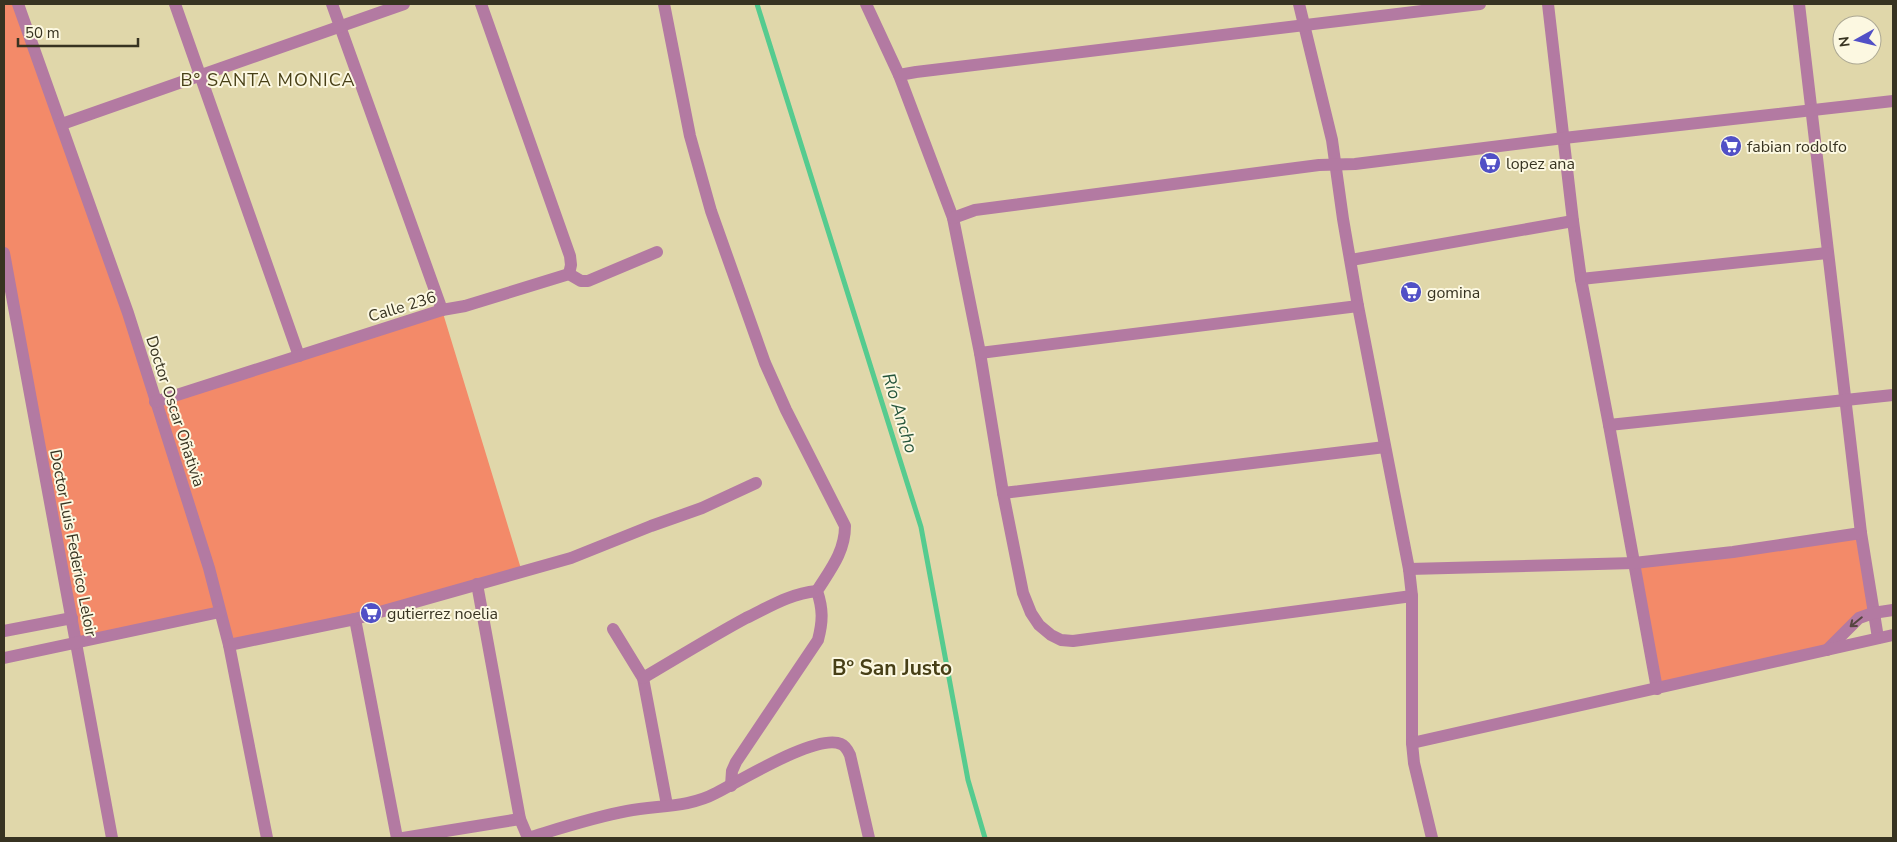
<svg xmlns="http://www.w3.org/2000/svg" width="1897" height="842" font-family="'Nunito Sans',sans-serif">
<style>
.green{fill:#f38a69}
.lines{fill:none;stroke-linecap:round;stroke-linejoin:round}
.stream{stroke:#55cb8f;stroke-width:5}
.minor{stroke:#b37aa2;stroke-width:12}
.oneway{stroke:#564541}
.labels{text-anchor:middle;stroke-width:4;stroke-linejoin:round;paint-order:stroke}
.poi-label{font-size:16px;fill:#373321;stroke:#fcf8e1;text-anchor:start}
.street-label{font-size:16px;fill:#373321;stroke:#fcf8e1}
.neighbourhood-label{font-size:18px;letter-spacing:1px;fill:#473f16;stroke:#fcf8e1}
.water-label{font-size:18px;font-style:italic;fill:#24543b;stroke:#fcf8e1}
.district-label{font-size:21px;font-weight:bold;fill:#473f16;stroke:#fcf8e1}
</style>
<rect width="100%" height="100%" fill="#e0d7aa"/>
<g class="green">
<polygon points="4,4 18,4 156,402 442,310 522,572 229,645 219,613 77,644 4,247"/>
<polygon points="1861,533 1869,614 1827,650 1657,689 1640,563"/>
</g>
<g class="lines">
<polyline class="stream" points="757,4 921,527 968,780 985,838"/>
<g class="minor">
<polyline points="18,4 128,313 209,568 229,645 267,838"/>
<polyline points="175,4 299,356"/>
<polyline points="332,4 442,310"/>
<polyline points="481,4 570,256 571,265 569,274"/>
<path d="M 664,4 L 690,136 L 711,211 L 765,363 L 786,410 L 845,526 C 845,552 830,570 817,591 C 823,609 823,621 818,640 L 736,762 L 732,771 L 731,786"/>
<polyline points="866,4 899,75 953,218 980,353 1003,493 1023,593 1031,613 1039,625 1051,635 1061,640 1073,641 1412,596"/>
<polyline points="1299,4 1332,140 1343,219 1358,306 1409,569 1412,596 1412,743 1414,763 1432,838"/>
<polyline points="1548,4 1573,221 1581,279 1609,425 1657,689"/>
<polyline points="1799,4 1861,533 1878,638"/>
<polyline points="899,75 916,72 1480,4"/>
<polyline points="62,124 404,4"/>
<polyline points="953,218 975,210 1319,165 1355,164 1564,138 1893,101"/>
<polyline points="4,253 112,838"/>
<polyline points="1351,260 1573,221"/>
<polyline points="1581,279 1827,253"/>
<polyline points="980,353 1358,306"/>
<polyline points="155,402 442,310 465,306 569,274 581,281 588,281 657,252"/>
<polyline points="1609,425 1893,395"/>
<polyline points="1003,493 1385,447"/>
<polyline points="1409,569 1634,563 1733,552 1861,533"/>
<polyline points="477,584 520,819 528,838"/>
<polyline points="355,619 397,838"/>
<polyline points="613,629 643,678 667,805"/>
<polyline points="4,631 72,618"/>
<polyline points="229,645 355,619 571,558 651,526 702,508 756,483"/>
<polyline points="1827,650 1859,618 1873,613 1893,610"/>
<polyline points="4,658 220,612"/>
<path d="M 643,678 C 677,658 711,637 746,618 C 771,606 789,594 817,591"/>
<polyline points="1412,743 1893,635"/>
<polyline points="403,838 520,819"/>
<path d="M 528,838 C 561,828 594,817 627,811 C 658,805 688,808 716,793 C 740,781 817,733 841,744 C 846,746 848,751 850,755 L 869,838"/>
</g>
</g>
<defs><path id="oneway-shaft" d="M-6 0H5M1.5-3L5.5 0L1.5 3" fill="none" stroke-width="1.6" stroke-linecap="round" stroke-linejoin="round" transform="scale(1.25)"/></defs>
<use class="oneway" href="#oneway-shaft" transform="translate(1856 622) rotate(141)"/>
<defs>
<g id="supermarket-disc" transform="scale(1.125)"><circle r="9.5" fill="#5150c6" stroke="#fcf8e1"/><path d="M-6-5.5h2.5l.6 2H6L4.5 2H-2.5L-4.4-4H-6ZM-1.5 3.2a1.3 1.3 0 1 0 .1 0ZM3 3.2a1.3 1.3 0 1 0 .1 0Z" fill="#fff"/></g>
</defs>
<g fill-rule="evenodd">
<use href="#supermarket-disc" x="1731" y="146"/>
<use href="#supermarket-disc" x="1490" y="163"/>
<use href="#supermarket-disc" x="1411" y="292"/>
<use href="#supermarket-disc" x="371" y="613"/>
</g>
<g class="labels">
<g class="poi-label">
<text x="1747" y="152">fabian rodolfo</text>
<text x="1506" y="169">lopez ana</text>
<text x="1427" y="298">gomina</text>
<text x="387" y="619">gutierrez noelia</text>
</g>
<g class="street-label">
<text transform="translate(402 306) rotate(-17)" y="6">Calle 236</text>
<text transform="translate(176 411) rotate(72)" y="6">Doctor Oscar Oñativia</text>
<text transform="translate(74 543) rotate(79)" y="6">Doctor Luis Federico Leloir</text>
</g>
<g class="neighbourhood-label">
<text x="268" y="86">B° SANTA MONICA</text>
</g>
<g class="water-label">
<text transform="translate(900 413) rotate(73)" y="6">Río Ancho</text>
</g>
<g class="district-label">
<text x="892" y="675">Bº San Justo</text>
</g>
</g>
<rect width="1897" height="842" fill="none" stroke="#373321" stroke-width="10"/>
<g transform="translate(1857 40) rotate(262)"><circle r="24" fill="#fcf8e1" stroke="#ada994"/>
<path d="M0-4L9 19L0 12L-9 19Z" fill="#5150c6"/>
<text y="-8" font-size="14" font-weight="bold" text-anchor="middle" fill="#373321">N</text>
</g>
<path d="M18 38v8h120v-8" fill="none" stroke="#373321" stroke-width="2.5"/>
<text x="25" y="38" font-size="15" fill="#373321" stroke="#fcf8e1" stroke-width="4" paint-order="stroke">50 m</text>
</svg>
